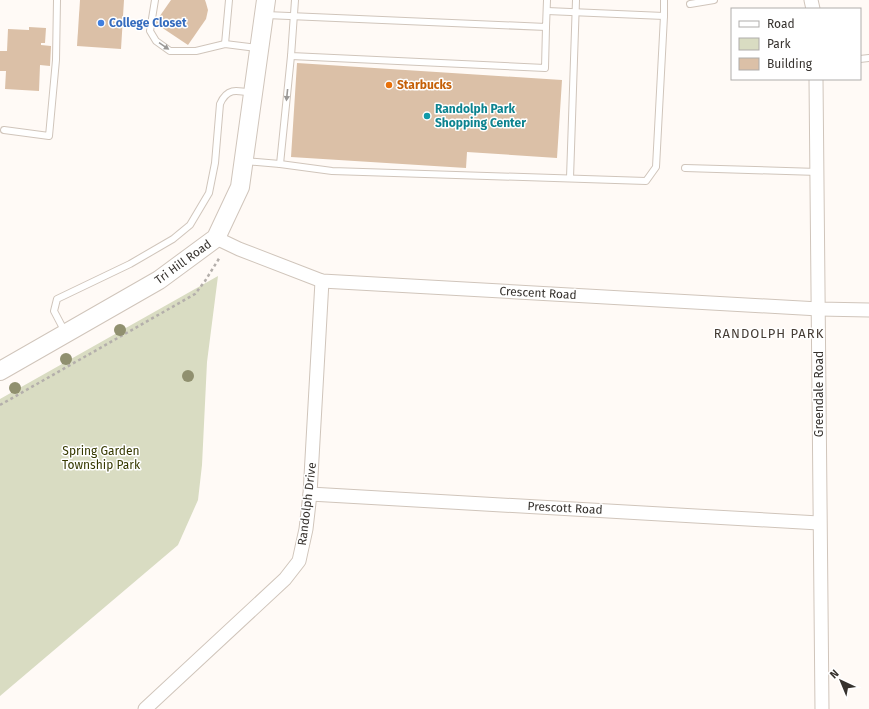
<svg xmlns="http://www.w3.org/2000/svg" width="869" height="709" font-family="'Fira Sans',sans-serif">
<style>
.green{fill:#d9dcc2}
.building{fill:#dbc0a7}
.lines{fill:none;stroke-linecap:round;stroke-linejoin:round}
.lane-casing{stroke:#d0c5bb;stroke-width:8}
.street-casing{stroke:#d0c5bb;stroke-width:15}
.secondary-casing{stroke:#d0c5bb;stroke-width:20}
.path{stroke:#b4afab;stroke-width:2.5;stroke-dasharray:3 3;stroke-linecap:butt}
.lane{stroke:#fff;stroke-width:6}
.street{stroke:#fff;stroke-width:13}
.secondary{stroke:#fff;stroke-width:18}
.tree{fill:#90906f}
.oneway{fill:#9a9896}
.shop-dot{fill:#3f7fe0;stroke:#fff;stroke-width:1.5}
.food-dot{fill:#e8710a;stroke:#fff;stroke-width:1.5}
.culture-dot{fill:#0f9aa8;stroke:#fff;stroke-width:1.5}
.labels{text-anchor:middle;stroke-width:3;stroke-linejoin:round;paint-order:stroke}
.shop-label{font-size:12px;font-weight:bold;fill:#366cbe;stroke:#fff;text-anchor:start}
.food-label{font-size:12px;font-weight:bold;fill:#c56008;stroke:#fff;text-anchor:start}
.culture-label{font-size:12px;font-weight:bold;fill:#0d838f;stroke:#fff;text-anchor:start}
.street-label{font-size:12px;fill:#36322e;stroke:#fff}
.park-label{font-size:12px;fill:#363900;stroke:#fff}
.neighbourhood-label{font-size:13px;letter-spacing:1px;fill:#453c34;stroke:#fff}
</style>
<rect width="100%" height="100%" fill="#fffaf6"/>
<polygon class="green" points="218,276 207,362 202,465 198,500 178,545 0,696 0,399"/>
<g class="building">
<polygon points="80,0 124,0 121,49 77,46"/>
<polygon points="171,0 205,0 206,3 208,10 206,19 188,45 155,23"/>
<polygon points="29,27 46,28 45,43 41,43 41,45 51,46 50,66 40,65 39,91 5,89 6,71 0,71 0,51 7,51 8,29 29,30"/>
<polygon points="297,63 562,80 557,158 467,152 466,168 291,157"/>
</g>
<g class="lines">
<g class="lane-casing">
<g id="lane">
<polyline points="155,0 150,31 156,41 170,51 196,51 225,44 257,48"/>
<polyline points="295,0 291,56 545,68 546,27"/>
<polyline points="690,4 714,0"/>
<polyline points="547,11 664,16 664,0"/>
<polyline points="266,15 546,27 547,0"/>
<polyline points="225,44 229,0"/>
<polyline points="860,59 869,58"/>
<polyline points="4,130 49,136 56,60 57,0"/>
<polyline points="245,161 280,164 332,171 646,181 656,167 664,16"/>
<polyline points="280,164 291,56"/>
<polyline points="685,168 818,172"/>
<polyline points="570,178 576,0"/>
<path d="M 65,332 L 54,311 L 57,299 L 130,264 L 173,239 L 190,225 L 209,193 L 215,163 L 220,104 C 227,88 236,90 251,93"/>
</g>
</g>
<g class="street-casing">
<g id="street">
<polyline points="811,0 813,9"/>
<path d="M 816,79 C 819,289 819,499 822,709"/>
<polyline points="216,238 239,249 322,281 819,309 869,310"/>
<polyline points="310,494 819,523"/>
<polyline points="145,709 285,579 299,561 306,529 310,494 322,281"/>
</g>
</g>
<g class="secondary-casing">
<polyline id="secondary" points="0,371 159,280 216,238 240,187 266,0"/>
</g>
<polyline class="path" points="0,405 195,294 205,281 220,257"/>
<use href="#lane" class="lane"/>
<use href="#street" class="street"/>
<use href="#secondary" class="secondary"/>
</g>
<g class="tree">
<circle cx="120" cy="330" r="6"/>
<circle cx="66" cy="359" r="6"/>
<circle cx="188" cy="376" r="6"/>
<circle cx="15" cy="388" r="6"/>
</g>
<defs><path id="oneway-solid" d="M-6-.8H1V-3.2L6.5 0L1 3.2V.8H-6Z"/></defs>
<g class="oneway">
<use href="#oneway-solid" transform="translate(164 46) rotate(34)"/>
<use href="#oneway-solid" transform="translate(287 95) rotate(96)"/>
</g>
<circle class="shop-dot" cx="101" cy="23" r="4"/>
<circle class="food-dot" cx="389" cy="85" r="4"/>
<circle class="culture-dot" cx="427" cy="116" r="4"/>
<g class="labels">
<g class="shop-label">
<text x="109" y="27">College Closet</text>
</g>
<g class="food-label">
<text x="397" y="89">Starbucks</text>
</g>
<g class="culture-label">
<text x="435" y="113">Randolph Park<tspan x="435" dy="14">Shopping Center</tspan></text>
</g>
<g class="street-label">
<text transform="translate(183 262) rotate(-36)" y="4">Tri Hill Road</text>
<text transform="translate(538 293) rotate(3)" y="4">Crescent Road</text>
<text transform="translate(819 394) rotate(-90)" y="4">Greendale Road</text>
<text transform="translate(307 504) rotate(-83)" y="4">Randolph Drive</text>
<text transform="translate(565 508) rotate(3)" y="4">Prescott Road</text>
</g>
<g class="park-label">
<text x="101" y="455">Spring Garden<tspan x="101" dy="14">Township Park</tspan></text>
</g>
<g class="neighbourhood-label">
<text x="769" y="338">RANDOLPH PARK</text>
</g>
</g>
<rect x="731" y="8" width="130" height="72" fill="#ffffff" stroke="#afadab"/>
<rect x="739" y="21" width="20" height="6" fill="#ffffff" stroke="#afadab"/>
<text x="767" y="28" font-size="12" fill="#36322e">Road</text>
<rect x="739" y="38" width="20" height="12" fill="#d9dcc2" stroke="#afadab"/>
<text x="767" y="48" font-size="12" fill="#36322e">Park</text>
<rect x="739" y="58" width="20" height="12" fill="#dbc0a7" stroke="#afadab"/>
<text x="767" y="68" font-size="12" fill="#36322e">Building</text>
<g transform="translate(841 681) rotate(316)" stroke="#ffffff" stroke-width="3" paint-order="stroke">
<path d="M0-3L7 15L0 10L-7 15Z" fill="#36322e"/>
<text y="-6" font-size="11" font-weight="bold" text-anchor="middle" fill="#36322e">N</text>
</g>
</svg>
